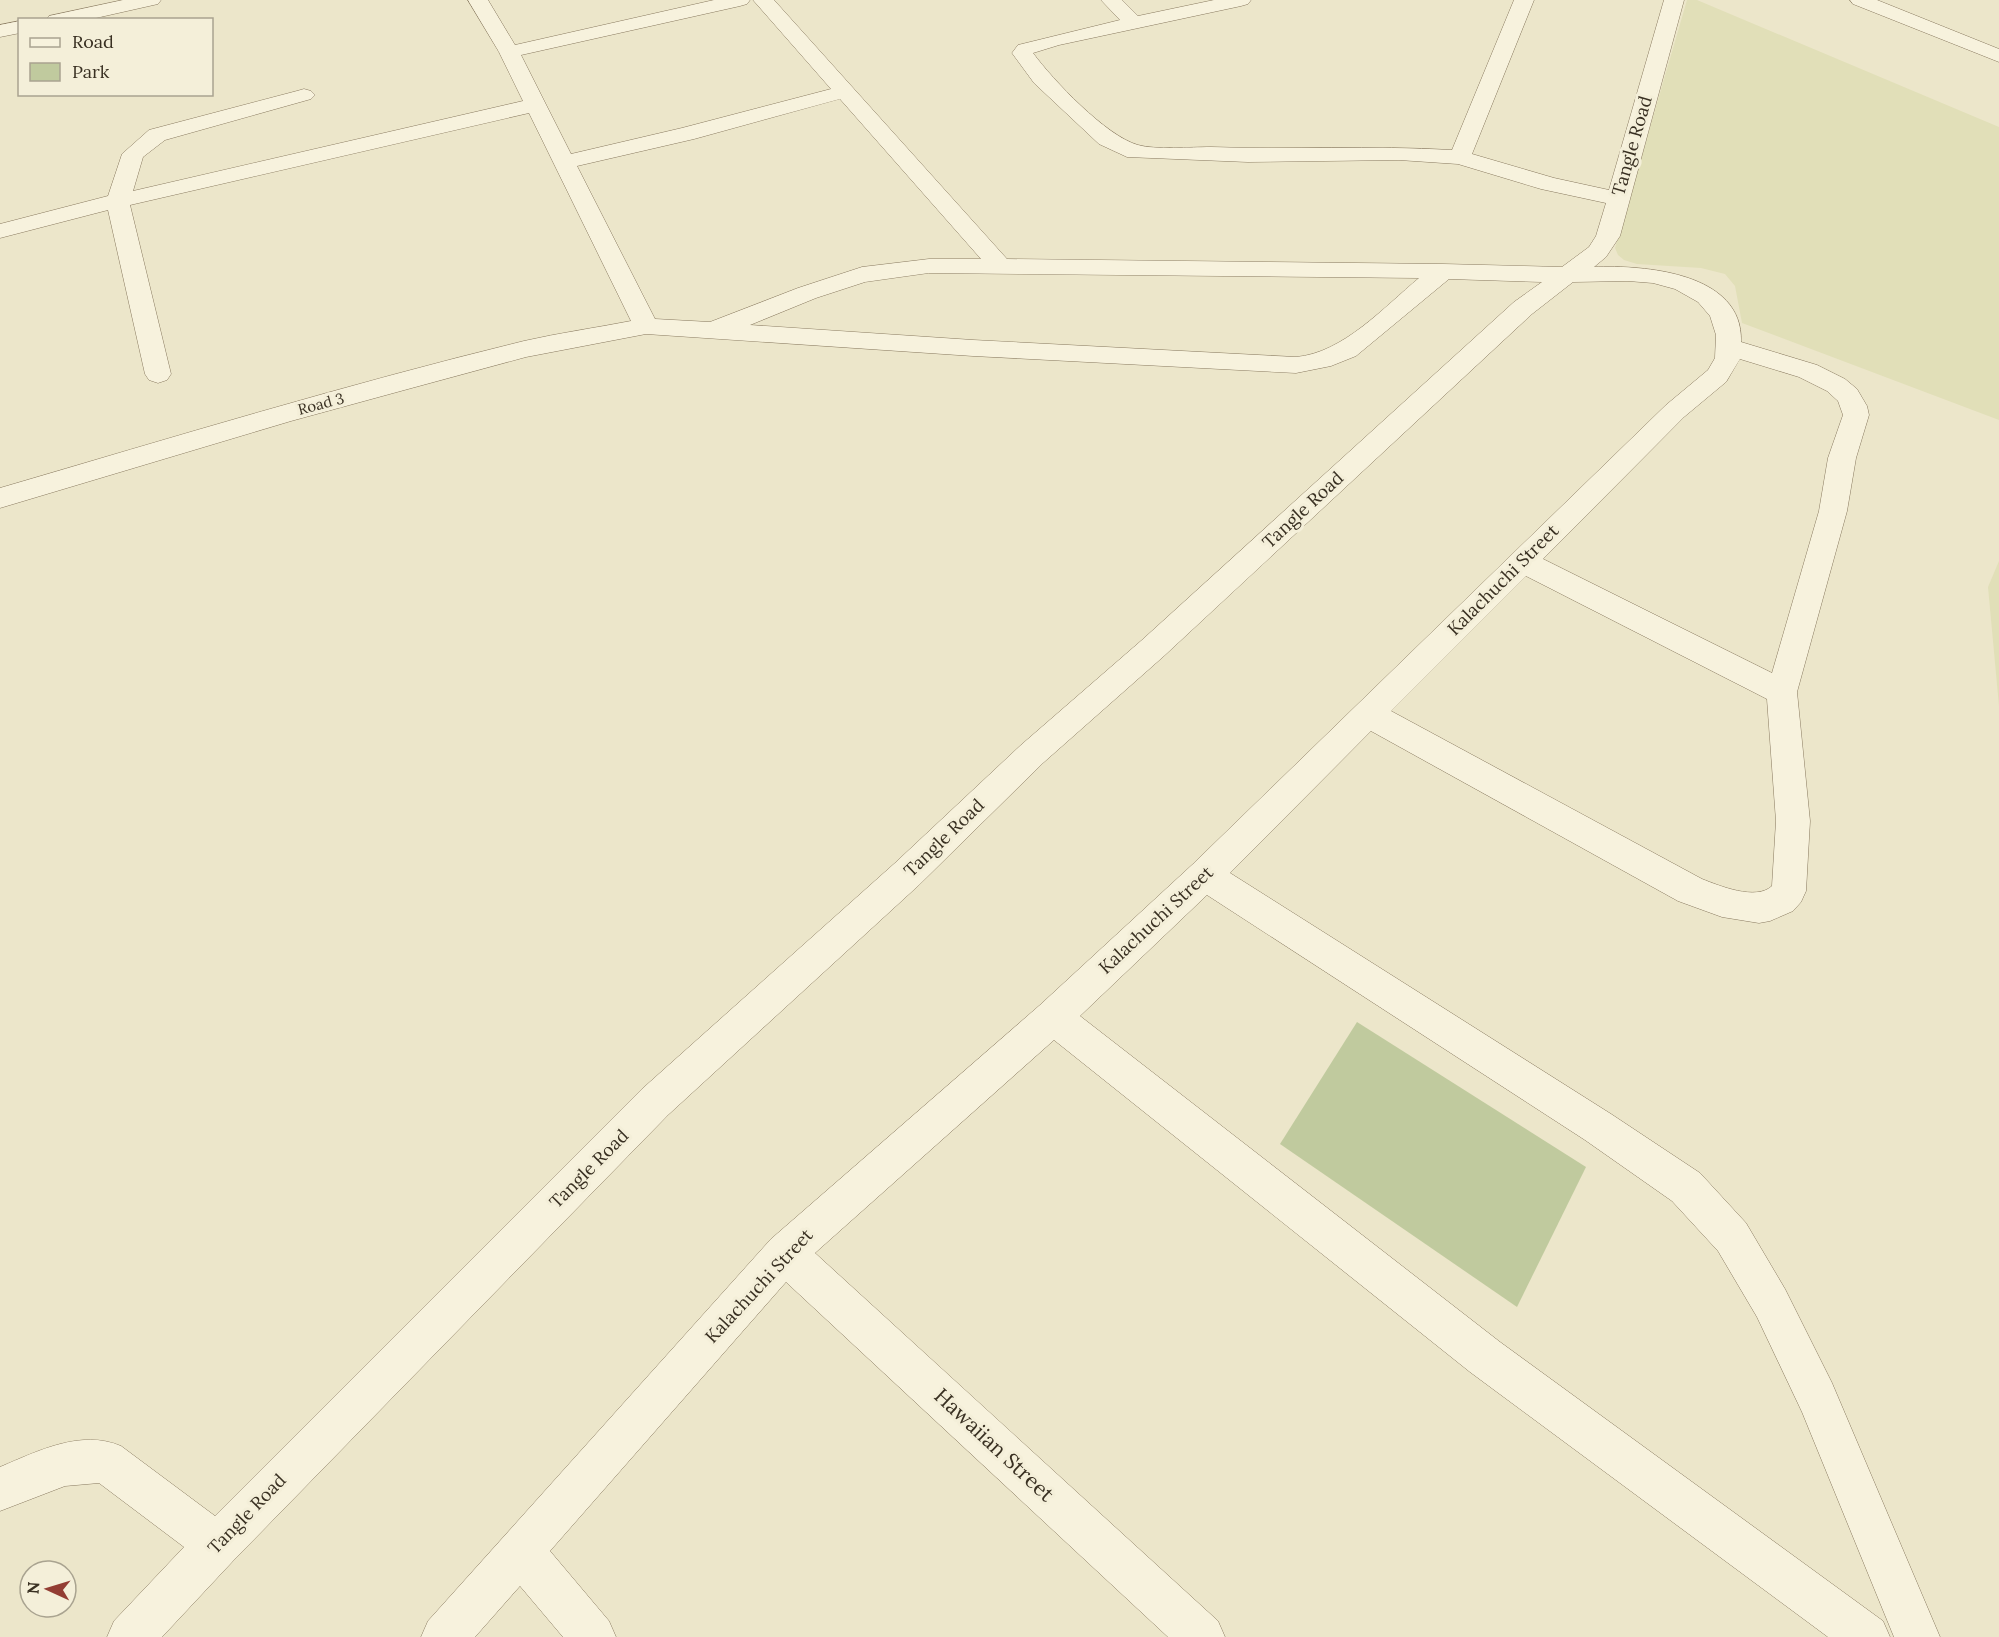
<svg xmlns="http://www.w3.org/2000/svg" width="1999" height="1637" font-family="Lora,serif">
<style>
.farmland{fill:#e1dfb8}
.green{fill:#c0ca9e}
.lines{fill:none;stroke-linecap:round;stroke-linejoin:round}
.minor-casing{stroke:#88795f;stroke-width:1}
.minor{fill:#f7f2dd;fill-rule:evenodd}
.labels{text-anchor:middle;stroke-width:6;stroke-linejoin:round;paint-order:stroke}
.far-street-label{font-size:15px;fill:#393022;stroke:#f4efd9}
.street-label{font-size:18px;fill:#393022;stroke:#f4efd9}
.near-street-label{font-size:21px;fill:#393022;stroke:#f4efd9}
</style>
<rect width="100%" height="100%" fill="#ece6ca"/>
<g class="farmland">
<polygon points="1687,0 1697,0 1999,127 1999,420 1742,323 1735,286 1725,274 1701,268 1637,264 1624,260 1618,255 1615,248"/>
<polygon points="1999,561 1999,706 1988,587"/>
</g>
<polygon class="green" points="1357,1022 1586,1167 1517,1307 1280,1144"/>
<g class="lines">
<g class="minor-casing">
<g id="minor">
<polygon points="123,0 161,0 158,4 87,20 46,20 49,16"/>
<path d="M 468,0 L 488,0 L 515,45 L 714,0 L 750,0 L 747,4 L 740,6 L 521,55 L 571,154 L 682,128 L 831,89 L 753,0 L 774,0 L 1007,259 L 1443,264 L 1562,267 L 1589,247 L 1596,236 L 1606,203 L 1541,189 L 1458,164 L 1399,160 L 1248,162 L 1127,157 L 1099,144 L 1034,83 L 1012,53 L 1018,45 L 1120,20 L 1101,0 L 1122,0 L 1138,16 L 1214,0 L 1251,0 L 1248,4 L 1241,6 L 1059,45 L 1033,53 C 1053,80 1106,136 1138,145 C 1155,150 1191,147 1211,147 C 1291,150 1371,145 1452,150 L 1514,0 L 1534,0 L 1472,154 L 1554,178 L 1609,190 L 1664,0 L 1684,0 L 1620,236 L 1606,257 L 1594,267 C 1643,265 1744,272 1741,342 L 1817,365 L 1845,379 L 1857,389 L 1867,406 L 1869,415 L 1856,458 L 1847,511 L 1797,692 L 1810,821 L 1806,891 L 1801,902 L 1793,911 L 1770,921 L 1759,923 L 1722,917 L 1678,901 L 1371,731 L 1230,873 L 1611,1114 L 1700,1173 L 1746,1223 L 1785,1289 L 1832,1383 L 1940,1637 L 1894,1637 L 1802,1412 L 1757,1317 L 1718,1251 L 1672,1201 L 1585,1140 L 1207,895 L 1080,1016 L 1500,1342 L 1883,1621 L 1890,1637 L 1828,1637 L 1470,1372 L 1054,1040 L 815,1253 L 1218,1621 L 1225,1637 L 1168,1637 L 786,1282 L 550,1551 L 609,1621 L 616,1637 L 563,1637 L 520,1586 L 475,1637 L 421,1637 L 428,1621 L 771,1239 L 1040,1005 L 1193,864 L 1666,405 L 1708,370 L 1715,358 L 1716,335 L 1710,316 L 1698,302 L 1675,289 L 1653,283 L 1628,281 L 1573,282 L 1532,314 L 1164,656 L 1043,763 L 919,885 L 668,1115 L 233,1561 L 162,1637 L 107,1637 L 114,1621 L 184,1547 L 99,1483 L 65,1486 L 0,1511 L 0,1467 C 38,1451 81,1429 121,1446 L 215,1516 L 642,1089 L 895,863 L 1021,745 L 1142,640 L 1514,302 L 1542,282 L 1449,279 L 1356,356 L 1331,366 L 1296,373 L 973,356 L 646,334 L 526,357 L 408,389 L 291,421 L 0,508 L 0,488 C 174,437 348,384 524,341 C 559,333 595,328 631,321 L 529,113 L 130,205 L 171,374 L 167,380 L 158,383 L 149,380 L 145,374 L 108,210 L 0,238 L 0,224 L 108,196 L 122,154 L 149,130 L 297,91 L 304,89 L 311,91 L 315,95 L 311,99 L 165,140 L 143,157 L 133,191 L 523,101 L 499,52 ZM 840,99 L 981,259 L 929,259 L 862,267 L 798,288 L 710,322 L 655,319 L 577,166 L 694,139 ZM 929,273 L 1419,278 C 1384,307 1343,353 1296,357 L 973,340 L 750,325 L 816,298 L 865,282 ZM 1740,359 L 1799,377 L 1827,391 L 1838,401 L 1843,415 L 1828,458 L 1819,511 L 1772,673 L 1543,559 L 1684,417 L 1726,382 ZM 1526,576 L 1767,699 L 1776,821 L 1772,886 C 1756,901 1720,886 1702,879 L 1391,711 Z"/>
<polygon points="1850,0 1877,0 1999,49 1999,62 1853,4"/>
<polygon points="20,21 20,33 0,37 0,25"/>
</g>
</g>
<use href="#minor" class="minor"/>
</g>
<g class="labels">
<g class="far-street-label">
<text transform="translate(321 404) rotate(-15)" y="5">Road 3</text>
</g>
<g class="street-label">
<text transform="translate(1632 146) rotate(-74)" y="6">Tangle Road</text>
<text transform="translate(1303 510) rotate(-43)" y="6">Tangle Road</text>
<text transform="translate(1503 580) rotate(-45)" y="6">Kalachuchi Street</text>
<text transform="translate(944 838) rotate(-44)" y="6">Tangle Road</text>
<text transform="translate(1156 920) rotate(-43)" y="6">Kalachuchi Street</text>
<text transform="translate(589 1169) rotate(-45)" y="6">Tangle Road</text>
<text transform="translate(759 1286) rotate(-47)" y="6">Kalachuchi Street</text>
<text transform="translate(247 1514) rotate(-46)" y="6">Tangle Road</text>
</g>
<g class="near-street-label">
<text transform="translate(994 1445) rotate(43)" y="7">Hawaiian Street</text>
</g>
</g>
<rect x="18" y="18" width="195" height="78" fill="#f4efd9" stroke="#a9a390" stroke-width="1.5"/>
<rect x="30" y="38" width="30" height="9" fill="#f7f2dd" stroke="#a9a390" stroke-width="1.5"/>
<text x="72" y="48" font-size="18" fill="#393022">Road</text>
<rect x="30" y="63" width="30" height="18" fill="#c0ca9e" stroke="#a9a390" stroke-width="1.5"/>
<text x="72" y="78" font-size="18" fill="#393022">Park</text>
<g transform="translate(48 1589) rotate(274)"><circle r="28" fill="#f4efd9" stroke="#a9a390" stroke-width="1.5"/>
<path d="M0-4.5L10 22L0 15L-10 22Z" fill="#933d33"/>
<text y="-9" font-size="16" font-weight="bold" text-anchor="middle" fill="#393022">N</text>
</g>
</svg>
